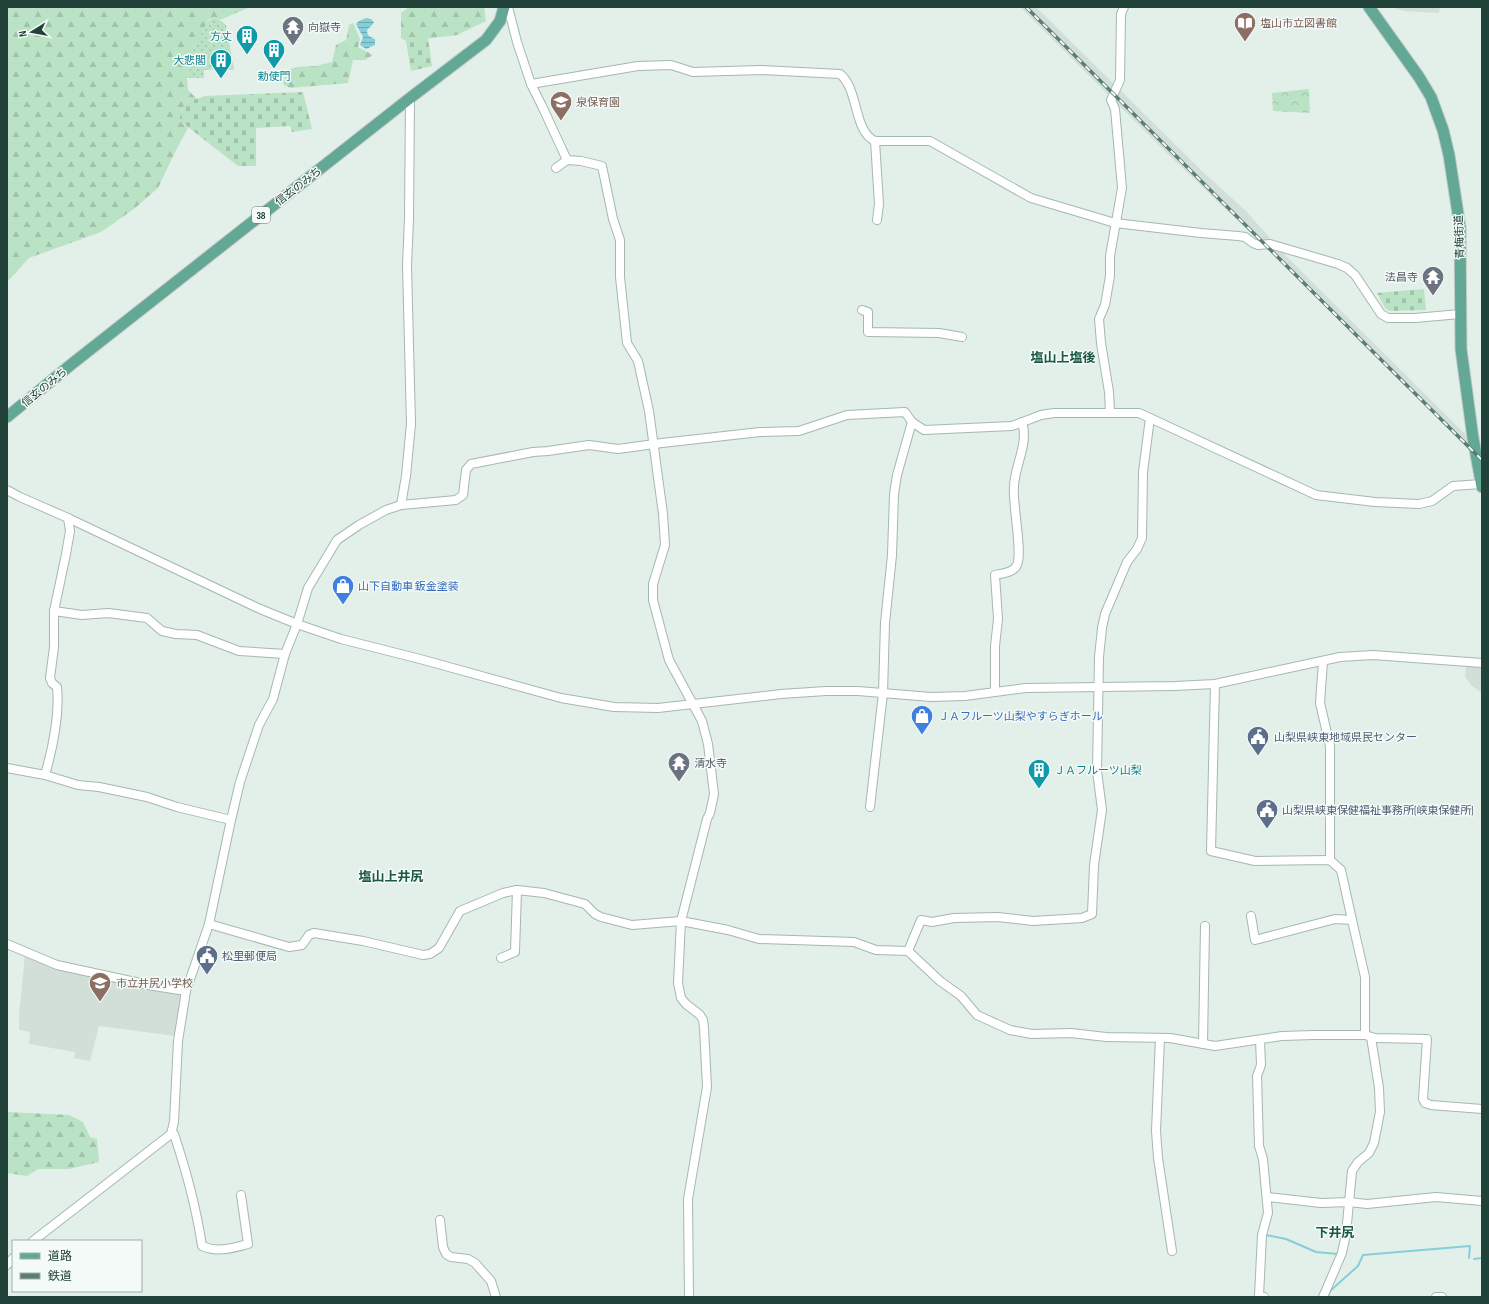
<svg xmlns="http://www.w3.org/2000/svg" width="1489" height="1304" font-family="'Sofia Sans Condensed','Noto Sans JP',sans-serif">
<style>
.built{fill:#d1dfd8}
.forest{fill:url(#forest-firs)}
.cemetery{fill:url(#cemetery-stones)}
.park{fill:url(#park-crowns)}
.garden{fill:url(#garden-dots)}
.water{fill:url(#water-rules)}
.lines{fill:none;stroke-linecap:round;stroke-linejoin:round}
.stream{stroke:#86ced9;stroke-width:2}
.minor-casing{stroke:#a5b8b0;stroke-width:10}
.major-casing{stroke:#c1cac7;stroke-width:13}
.minor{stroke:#fff;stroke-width:8}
.major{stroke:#63a895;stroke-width:11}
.rail-casing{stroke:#5b7d73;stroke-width:3.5}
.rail{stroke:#f4faf7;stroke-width:2;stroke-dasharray:6;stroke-linecap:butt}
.labels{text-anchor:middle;stroke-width:3;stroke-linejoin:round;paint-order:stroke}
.shield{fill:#f4faf7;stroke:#607971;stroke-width:1}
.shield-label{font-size:10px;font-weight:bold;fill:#214238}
.education-label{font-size:11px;fill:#785e54;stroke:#f4faf7;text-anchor:start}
.worship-label{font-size:11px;fill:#5b616d;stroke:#f4faf7;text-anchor:start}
.culture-label{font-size:11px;fill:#0d838f;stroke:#f4faf7;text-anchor:end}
.street-label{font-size:11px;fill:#214238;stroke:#f4faf7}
.shop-label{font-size:11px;fill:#366cbe;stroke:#f4faf7;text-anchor:start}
.service-label{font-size:11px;fill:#4e5e75;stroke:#f4faf7;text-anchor:start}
.quarter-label{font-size:13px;font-weight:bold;fill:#1a5746;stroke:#f4faf7}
</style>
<defs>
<pattern id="forest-firs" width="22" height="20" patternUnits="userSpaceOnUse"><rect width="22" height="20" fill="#bae2c4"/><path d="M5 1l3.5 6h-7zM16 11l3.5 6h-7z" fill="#a0c3a9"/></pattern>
<pattern id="cemetery-stones" width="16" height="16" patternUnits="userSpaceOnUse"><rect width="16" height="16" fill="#bae2c4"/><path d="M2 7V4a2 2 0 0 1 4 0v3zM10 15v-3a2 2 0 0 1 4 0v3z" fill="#a0c3a9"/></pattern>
<pattern id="park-crowns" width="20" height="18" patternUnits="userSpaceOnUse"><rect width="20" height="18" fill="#bae2c4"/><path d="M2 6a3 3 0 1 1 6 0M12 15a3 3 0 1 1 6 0" fill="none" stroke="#a0c3a9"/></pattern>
<pattern id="garden-dots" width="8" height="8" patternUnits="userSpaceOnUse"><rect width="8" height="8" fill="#bae2c4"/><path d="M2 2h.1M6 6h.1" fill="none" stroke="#a0c3a9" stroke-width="1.8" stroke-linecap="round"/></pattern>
<pattern id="water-rules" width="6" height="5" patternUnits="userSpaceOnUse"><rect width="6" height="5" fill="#86ced9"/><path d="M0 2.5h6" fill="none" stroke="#6da9b1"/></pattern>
</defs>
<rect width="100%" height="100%" fill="#e3efe9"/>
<g class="built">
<polygon points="1020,7 1036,7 1204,173 1246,211 1282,252 1482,451 1482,463 1318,297 1171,157"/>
<polygon points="1392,7 1440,7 1439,13 1404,11"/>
<polygon points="1466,666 1482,668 1482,693 1472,686 1465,677"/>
<polygon points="25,955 181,992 175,1036 99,1026 90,1061 74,1058 75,1052 29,1044 30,1032 19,1030 19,1014"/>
</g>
<g class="forest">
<polygon points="7,7 250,7 220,20 215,17 208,20 203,31 197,40 191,53 191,65 187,78 188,90 197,99 185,103 179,120 188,128 177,148 158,188 135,208 101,232 29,258 7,282"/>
<polygon points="409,7 484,7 486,21 457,35 406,41 401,38 401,13"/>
<polygon points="353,23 360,39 358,47 373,55 365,60 353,60 348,83 290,88 283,84 286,71 296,67 316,66 332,62 336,45 346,40 349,25"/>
<polygon points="7,1112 69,1115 83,1122 90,1137 97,1139 99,1162 69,1169 38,1169 27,1176 7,1173"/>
</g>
<g class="cemetery">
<polygon points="428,38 432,66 411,71 406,41"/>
<polygon points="303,92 312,129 292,132 290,126 256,128 256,166 238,166 179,120 185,103 205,96"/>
<polygon points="1424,289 1426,310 1389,311 1385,308 1377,293"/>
</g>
<polygon class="park" points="1309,89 1310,113 1273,111 1272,93"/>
<polygon class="garden" points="215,17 226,25 234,70 224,69 204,70 204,78 187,78 191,65 191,53 197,40 203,31 208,21"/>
<path class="water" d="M 366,18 L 371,19 L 374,22 L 373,24 L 367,30 C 367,36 370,37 375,39 L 375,45 L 366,49 L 360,45 L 363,37 L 356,24 L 359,21 Z"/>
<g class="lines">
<g class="stream">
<polyline points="1266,1235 1286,1239 1316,1252 1338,1254"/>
<polyline points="1474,1259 1482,1258"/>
<polyline points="1328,1297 1330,1291 1358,1266 1363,1255 1470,1246 1469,1258"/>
</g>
<g class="minor-casing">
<g id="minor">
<polyline points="508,7 517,42 531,84 542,106 567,160 581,161 602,166 613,219 620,240 620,277 627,343 638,361 649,411 663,514 665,545 653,584 653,600 669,660 702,721 708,744 714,794 710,813 707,819 681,921 678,983 681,998 686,1004 700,1015 703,1020 704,1028 707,1087 688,1199 689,1297"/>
<path d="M 531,84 L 638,66 L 671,65 L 693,72 L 761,70 L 840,74 C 859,89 853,131 875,141 L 930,141 L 1031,198 L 1115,223 L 1201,233 L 1238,236 L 1245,237 L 1253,243 L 1258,245 L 1270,244 L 1338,264 L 1347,268 L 1355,275 L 1381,314 L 1388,318 L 1415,318 L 1460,314"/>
<polyline points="875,141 879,204 877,220"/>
<polyline points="556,168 567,160"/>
<polyline points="862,310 868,312 868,332 939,333 962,337"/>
<polyline points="1110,412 1109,392 1101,343 1099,319 1105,305 1110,276 1110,256 1122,188 1115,109 1111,100 1120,80 1121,14 1124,7"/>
<polyline points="7,490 20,497 68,518 260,609 297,624 341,639 420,659 561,698 614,707 658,708 781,694 826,691 858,691 931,697 965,696 1026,688 1175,686 1215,684 1340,657 1373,655 1482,663"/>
<polyline points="401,505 406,476 411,424 407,265 409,219 410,98"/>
<polyline points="54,611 82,615 108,613 147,618 162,631 176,634 197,635 239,651 285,654"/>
<polyline points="1323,661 1320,703 1330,746 1330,860"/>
<polyline points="1215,684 1211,851 1255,861 1330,860 1341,870 1352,920 1335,919 1255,940 1251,916"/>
<path d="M 995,691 L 995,646 L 998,619 L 995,575 C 1003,573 1013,573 1017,565 C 1023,552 1012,503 1014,486 C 1015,464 1029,444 1022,422"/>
<polyline points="7,768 45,775 78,785 99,787 147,797 177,807 231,820"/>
<path d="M 45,775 C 53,747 60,716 57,687 L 52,683 L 50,678 L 54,647 L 54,611 L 66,554 L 70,531 L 68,518"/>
<polyline points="870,807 883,693 885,623 892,555 894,494 897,475 912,422"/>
<polyline points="1352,920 1365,977 1365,1035"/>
<polyline points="209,924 289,947 302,945 309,935 314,933 363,941 423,955 430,954 439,948 460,911 503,893 517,890 544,893 585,904 595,914 601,917 632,925 681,921 728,930 759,939 854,942 876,950 908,951 940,981 961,996 977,1015 1010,1030 1032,1034 1071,1033 1106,1037 1170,1038 1215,1046 1282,1036 1313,1035 1365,1035 1375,1038 1427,1039 1423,1099 1425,1103 1431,1105 1482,1109"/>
<polyline points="7,944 57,965 154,986 186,991"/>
<polyline points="908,951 921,920 932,922 954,918 998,917 1033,921 1082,918 1092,914 1094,865 1102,810 1097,771 1099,657 1102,628 1105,614 1127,562 1137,549 1142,538 1143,472 1150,418"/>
<polyline points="501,958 515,952 517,890"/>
<polyline points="1160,1038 1156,1131 1158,1158 1172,1251"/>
<polyline points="1260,1040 1261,1065 1257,1076 1259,1146 1263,1159 1268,1213 1262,1235 1259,1296 1264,1297"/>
<polyline points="1203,1044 1205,926"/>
<path d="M 174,1134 C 187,1173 196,1206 202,1246 C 218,1253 232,1248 248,1244 L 241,1195"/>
<polyline points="1267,1197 1321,1203 1349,1202 1367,1204 1436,1197 1482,1201"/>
<polyline points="440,1220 443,1247 446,1254 451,1257 468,1259 475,1263 491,1281 496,1297"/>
<polyline points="33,1241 171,1134 174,1122 178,1041 186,991 209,924 231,820 240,782 259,725 273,699 285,654 297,624 308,588 337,540 359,525 386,510 401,505 456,500 463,495 466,470 471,464 533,452 548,451 589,445 618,449 662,443 760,432 799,431 847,415 905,412 912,422 924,430 1012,426 1041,415 1054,413 1139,413 1150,418 1316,495 1375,502 1419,504 1432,501 1453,486 1481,484"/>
<polyline points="7,1265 13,1258"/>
<polyline points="1323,1297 1342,1253 1346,1234 1352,1171 1358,1162 1369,1153 1374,1143 1380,1112 1379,1088 1371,1037"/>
<polyline points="1436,1297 1442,1297"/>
</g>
</g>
<g class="major-casing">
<g id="major">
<polyline points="1369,7 1419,77 1431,97 1443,130 1449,155 1460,227 1461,349 1473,438 1482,487"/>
<polyline points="7,417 73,363 410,98 486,40 500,21 504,7"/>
</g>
</g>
<use href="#minor" class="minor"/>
<use href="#major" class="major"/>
<g class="rail-casing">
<polyline id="rail" points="1026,7 1482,460"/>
</g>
<use href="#rail" class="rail"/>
</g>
<defs>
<g id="library-pin" transform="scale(1.15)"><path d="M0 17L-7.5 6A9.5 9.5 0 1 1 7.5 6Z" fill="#8d6e63" stroke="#f4faf7"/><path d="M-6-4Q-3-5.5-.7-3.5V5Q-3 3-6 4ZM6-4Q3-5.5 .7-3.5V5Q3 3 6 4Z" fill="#fff"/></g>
<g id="temple-pin" transform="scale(1.15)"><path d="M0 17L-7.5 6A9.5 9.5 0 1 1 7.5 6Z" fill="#6b7280" stroke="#f4faf7"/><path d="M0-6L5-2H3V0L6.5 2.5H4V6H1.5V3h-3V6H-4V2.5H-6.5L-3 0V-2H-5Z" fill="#fff"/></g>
<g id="building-pin" transform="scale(1.15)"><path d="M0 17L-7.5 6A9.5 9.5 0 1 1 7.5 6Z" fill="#0f9aa8" stroke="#f4faf7"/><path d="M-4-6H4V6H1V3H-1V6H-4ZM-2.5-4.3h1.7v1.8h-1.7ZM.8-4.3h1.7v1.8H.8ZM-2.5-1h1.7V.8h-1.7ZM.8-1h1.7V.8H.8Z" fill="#fff"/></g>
<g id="school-pin" transform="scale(1.15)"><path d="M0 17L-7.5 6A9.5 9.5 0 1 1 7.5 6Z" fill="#8d6e63" stroke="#f4faf7"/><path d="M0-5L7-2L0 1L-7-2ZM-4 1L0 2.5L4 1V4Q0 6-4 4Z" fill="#fff"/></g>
<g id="shop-pin" transform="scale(1.15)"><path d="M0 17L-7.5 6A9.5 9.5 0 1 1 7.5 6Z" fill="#3f7fe0" stroke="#f4faf7"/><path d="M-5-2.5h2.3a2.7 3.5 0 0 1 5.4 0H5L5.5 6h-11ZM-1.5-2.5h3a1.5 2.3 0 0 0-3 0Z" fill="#fff"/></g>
<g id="civic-pin" transform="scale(1.15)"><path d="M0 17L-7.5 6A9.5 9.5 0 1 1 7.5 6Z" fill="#5c6f8a" stroke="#f4faf7"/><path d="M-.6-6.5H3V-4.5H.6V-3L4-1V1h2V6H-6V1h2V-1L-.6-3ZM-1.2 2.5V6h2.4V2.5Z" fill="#fff"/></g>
</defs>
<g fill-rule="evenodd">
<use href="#library-pin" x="1245" y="23"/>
<use href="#temple-pin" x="293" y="27"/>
<use href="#building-pin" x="247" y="36"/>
<use href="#building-pin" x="274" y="50"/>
<use href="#building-pin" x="221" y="60"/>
<use href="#school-pin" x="561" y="102"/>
<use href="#temple-pin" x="1433" y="277"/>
<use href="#shop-pin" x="343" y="586"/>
<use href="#shop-pin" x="922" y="716"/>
<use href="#civic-pin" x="1258" y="737"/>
<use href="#temple-pin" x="679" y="763"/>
<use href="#building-pin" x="1039" y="770"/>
<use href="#civic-pin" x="1267" y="810"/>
<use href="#civic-pin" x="207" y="956"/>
<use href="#school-pin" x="100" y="983"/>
</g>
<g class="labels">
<rect class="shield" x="252" y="207" width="18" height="16" rx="3"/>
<g class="shield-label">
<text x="261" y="219">38</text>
</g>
<g class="education-label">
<text x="1260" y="27">塩山市立図書館</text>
<text x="576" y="106">泉保育園</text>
<text x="116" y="987">市立井尻小学校</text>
</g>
<g class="worship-label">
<text x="308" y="31">向嶽寺</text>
<text x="1418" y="281" text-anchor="end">法昌寺</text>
<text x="694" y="767">清水寺</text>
</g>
<g class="culture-label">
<text x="232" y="40">方丈</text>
<text x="206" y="64">大悲閣</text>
<text x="274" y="80" text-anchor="middle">勅使門</text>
<text x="1054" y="774" text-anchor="start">ＪＡフルーツ山梨</text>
</g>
<g class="street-label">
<text transform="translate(298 186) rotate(-38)" y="4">信玄のみち</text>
<text transform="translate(1459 237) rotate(-92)" y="4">青梅街道</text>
<text transform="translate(44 387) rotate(-39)" y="4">信玄のみち</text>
</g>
<g class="shop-label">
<text x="358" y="590">山下自動車 鈑金塗装</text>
<text x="938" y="720">ＪＡフルーツ山梨やすらぎホール</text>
</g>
<g class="service-label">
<text x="1274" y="741">山梨県峡東地域県民センター</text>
<text x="1282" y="814">山梨県峡東保健福祉事務所(峡東保健所)</text>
<text x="222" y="960">松里郵便局</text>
</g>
<g class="quarter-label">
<text x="1063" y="362">塩山上塩後</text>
<text x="391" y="881">塩山上井尻</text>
<text x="1335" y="1237">下井尻</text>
</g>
</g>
<rect width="1489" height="1304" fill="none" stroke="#214238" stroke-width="16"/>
<rect x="12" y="1240" width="130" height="52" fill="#f4faf7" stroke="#a0b0ab"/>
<rect x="20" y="1253" width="20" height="6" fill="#63a895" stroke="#a0b0ab"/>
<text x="48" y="1260" font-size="12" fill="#214238">道路</text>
<rect x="20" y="1273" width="20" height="6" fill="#5b7d73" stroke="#a0b0ab"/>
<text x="48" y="1280" font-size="12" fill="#214238">鉄道</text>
<g transform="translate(32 32) rotate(259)" stroke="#f4faf7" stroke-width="3" paint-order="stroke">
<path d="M0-3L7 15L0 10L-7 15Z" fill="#214238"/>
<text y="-6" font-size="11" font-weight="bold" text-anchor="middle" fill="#214238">N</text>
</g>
</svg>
